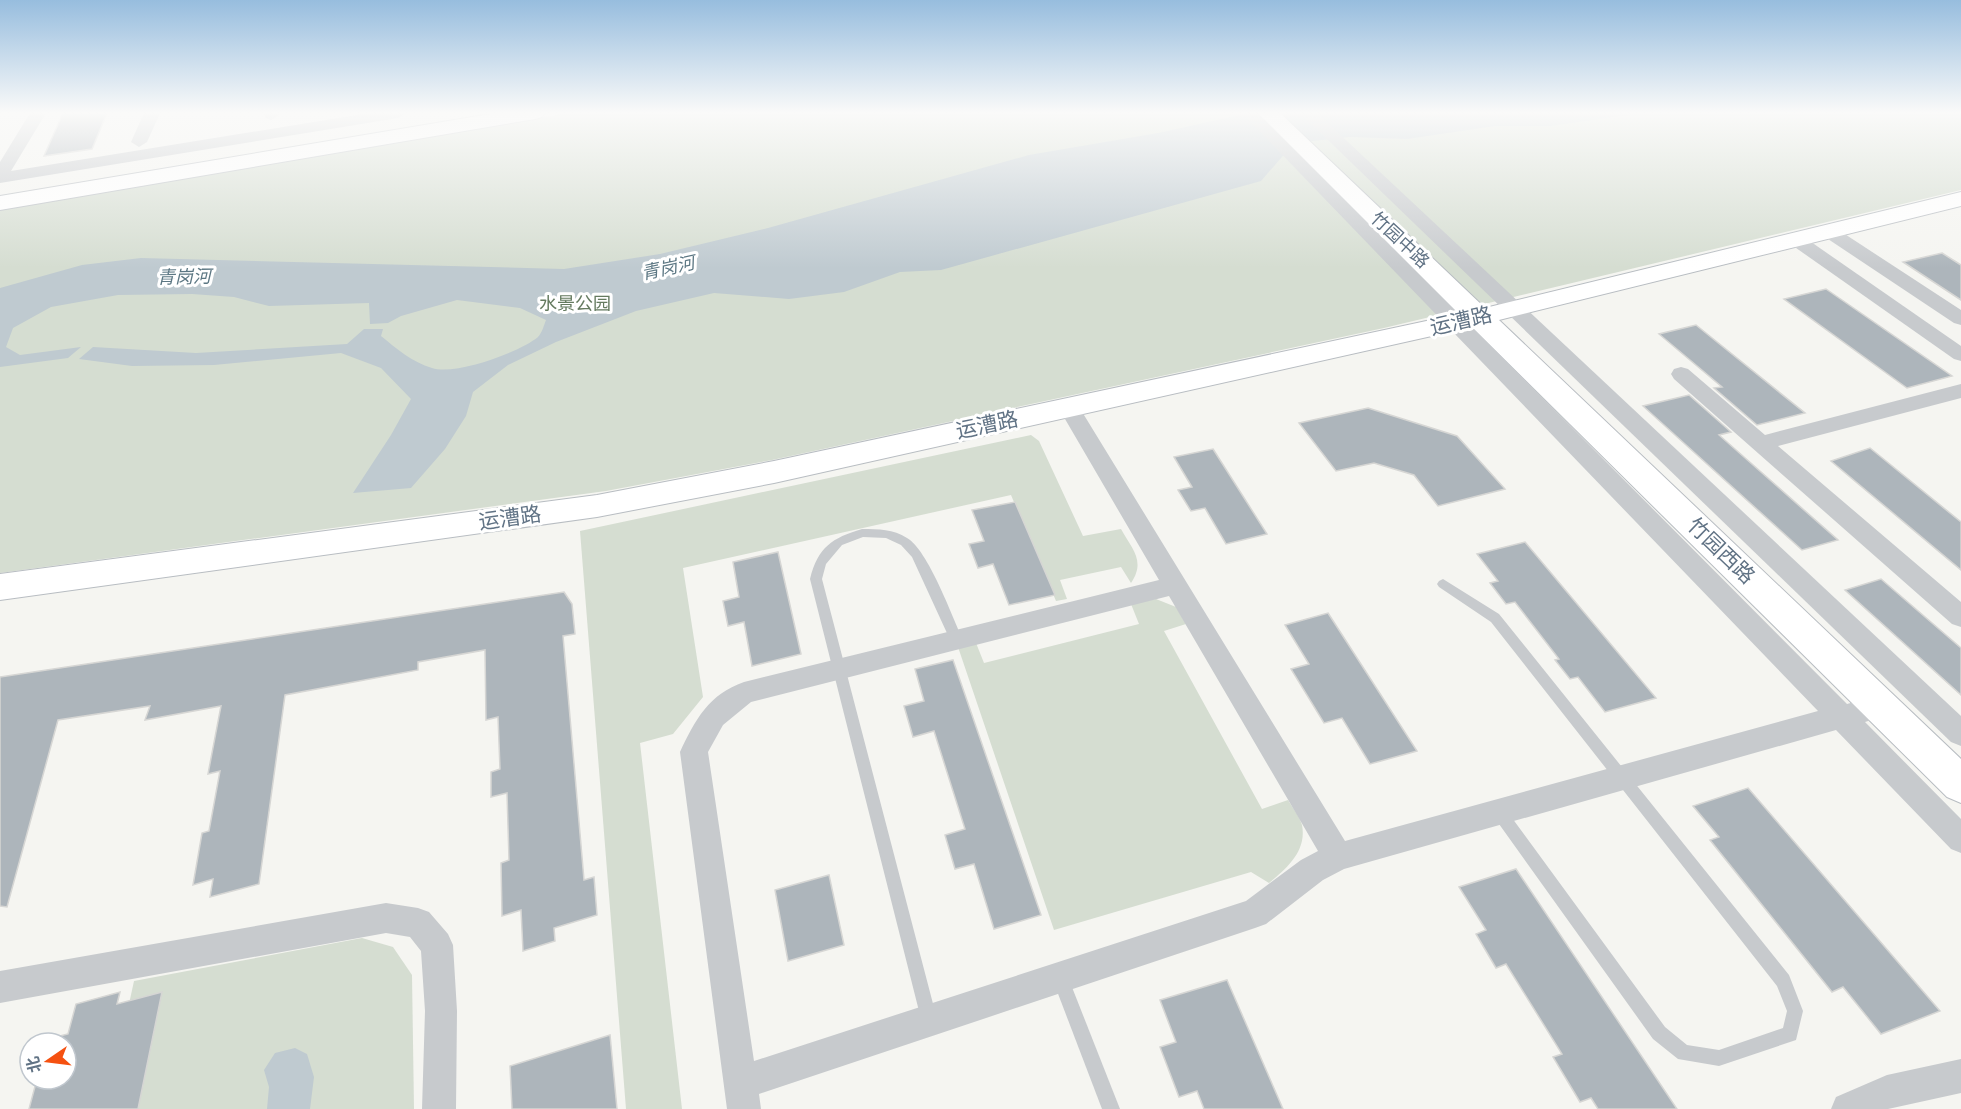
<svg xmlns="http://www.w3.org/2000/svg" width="1961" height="1109" font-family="'Titillium Web','Noto Sans SC',sans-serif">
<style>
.green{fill:#d5ddd1}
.water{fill:#bfcad0}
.building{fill:#adb5bb;stroke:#d6d6d4;stroke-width:1.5}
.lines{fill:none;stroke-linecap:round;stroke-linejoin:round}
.secondary-casing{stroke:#b8bdc2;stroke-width:2}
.lane{fill:#c7cacd;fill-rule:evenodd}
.street{fill:#c7cacd;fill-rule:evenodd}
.secondary{fill:#fff;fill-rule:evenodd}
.labels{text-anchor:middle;stroke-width:6;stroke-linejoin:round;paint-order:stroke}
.far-street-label{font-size:18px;fill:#617385;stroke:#fff}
.far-water-label{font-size:18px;font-style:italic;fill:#5c7783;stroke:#fff}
.far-park-label{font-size:18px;fill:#657b60;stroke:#fff}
.street-label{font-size:21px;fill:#617385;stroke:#fff}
</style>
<rect width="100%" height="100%" fill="#f5f5f1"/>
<g class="green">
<polygon points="569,113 1961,113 1961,190 1384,328 772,460 606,491 0,573 0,209"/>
<path d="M 1031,435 L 1039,441 L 1083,536 L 1121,529 C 1132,549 1146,561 1131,583 L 1121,567 L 1060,580 L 1067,599 L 1056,601 L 1011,495 L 683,568 L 703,697 L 673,734 L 640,743 L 682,1109 L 626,1109 L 580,531 Z"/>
<path d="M 1156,599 L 1176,607 L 1186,624 L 1164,631 L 1262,809 L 1288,800 C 1292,807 1300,817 1302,825 C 1307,851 1287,868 1269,883 L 1251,872 L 1054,930 L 958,647 L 976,643 L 984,663 L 1139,624 L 1131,604 Z"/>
<polygon points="362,938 393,947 412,975 414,1109 106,1109 134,981"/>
</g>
<g class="water">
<path d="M 1249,113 L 1642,113 L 1550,126 L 1495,126 L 1407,139 L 1350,137 L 1294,143 L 1261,181 L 941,270 L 900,272 L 844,292 L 789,299 L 714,293 L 636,311 L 556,342 L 508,365 L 473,392 L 466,416 L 445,449 L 411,488 L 353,493 L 391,435 L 411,399 L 381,368 L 341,353 L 214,365 L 132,366 L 79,359 L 93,347 L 196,353 L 347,344 L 364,329 L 383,329 L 381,336 C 397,349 412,362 432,368 C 455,376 520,352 538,337 C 542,333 544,325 546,320 L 520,308 L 457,300 L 401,316 L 388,323 L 370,324 L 369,303 L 269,306 L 234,297 L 192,294 L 118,295 L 51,307 L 13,328 L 6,347 L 20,355 L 81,347 L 68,358 L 0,367 L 0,288 L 82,265 L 141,258 L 564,269 L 660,254 L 768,228 L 1029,155 L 1158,133 Z"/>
<polygon points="295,1048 307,1054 314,1077 310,1109 267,1109 269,1087 264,1070 275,1053"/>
</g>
<g class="building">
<polygon points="63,113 107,113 92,149 44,156"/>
<polygon points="1942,253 1961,265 1961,300 1903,262"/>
<polygon points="1826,289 1952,376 1907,388 1784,299"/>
<polygon points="1696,325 1805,413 1757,425 1714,388 1722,387 1659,334"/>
<polygon points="1689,395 1731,432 1719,435 1838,540 1802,550 1643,406"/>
<polygon points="1368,408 1457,436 1505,489 1438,506 1414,475 1374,463 1336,471 1299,423"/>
<polygon points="1870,448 1961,522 1961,570 1831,461"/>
<polygon points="1213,449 1267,534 1226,544 1205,508 1191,511 1178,490 1192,487 1174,457"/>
<polygon points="1015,502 1055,595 1009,605 993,564 978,568 969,544 984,541 972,510"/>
<polygon points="1525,542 1656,698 1605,712 1578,677 1570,679 1555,660 1559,659 1515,602 1506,604 1490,583 1498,581 1477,554"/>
<polygon points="778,552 801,654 752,666 744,622 728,626 723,601 739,597 733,562"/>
<polygon points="1881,579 1961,648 1961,695 1845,590"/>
<polygon points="564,592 572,604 575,634 563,636 584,880 594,877 597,915 554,928 555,941 523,951 521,910 502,916 501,863 509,860 507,793 491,797 491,772 500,769 498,717 486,720 485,650 418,662 418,670 285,695 259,884 210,897 213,879 193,885 202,833 209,831 220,771 208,774 221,706 145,720 150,706 58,720 7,907 0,906 0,677"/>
<polygon points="1328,613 1417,751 1370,764 1342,718 1324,723 1291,669 1309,664 1285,625"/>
<polygon points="953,660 1041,915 994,929 974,864 955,869 945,835 965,829 934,731 913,737 904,706 924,701 915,669"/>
<polygon points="1748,788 1940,1011 1881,1034 1843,987 1832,992 1710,840 1719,837 1693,806"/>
<polygon points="1516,869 1677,1109 1598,1109 1591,1098 1580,1102 1553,1057 1562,1054 1506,964 1496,968 1476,934 1486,930 1459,887"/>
<polygon points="829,875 844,945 788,961 775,890"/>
<polygon points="1227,980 1283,1109 1204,1109 1197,1091 1179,1097 1160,1047 1176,1042 1160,1000"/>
<polygon points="120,992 117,1004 162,992 138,1109 29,1109 37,1079 66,1079 66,1043 46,1043 48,1039 68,1034 76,1004"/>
<polygon points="610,1035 617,1109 512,1109 510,1066"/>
</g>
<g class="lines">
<g class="secondary-casing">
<g id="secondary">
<polygon points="496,113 545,113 542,117 535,119 0,210 0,196"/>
<polygon points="1258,113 1280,113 1485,308 1961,192 1961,206 1499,320 1961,759 1961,803 1947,797 1472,327 774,483 597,517 0,600 0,574 597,495 774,461 1459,314"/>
</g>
</g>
<g class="lane">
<path d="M 862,529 C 879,529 893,529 907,538 C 928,550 952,616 963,640 L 962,644 L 957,645 L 952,644 L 912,557 L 901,545 L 886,538 L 863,537 L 842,545 L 826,564 L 822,579 L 937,1019 L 935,1025 L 929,1027 L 923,1025 L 921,1019 L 810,579 C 818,547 832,538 862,529 Z"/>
<polygon points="1443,579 1499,614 1789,975 1803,1011 1796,1040 1719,1066 1678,1059 1653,1039 1494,817 1492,812 1494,807 1499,805 1504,807 1665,1027 1687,1045 1719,1050 1783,1028 1787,1011 1777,986 1491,622 1439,587 1437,584 1439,581"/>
<polygon points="1060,970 1066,972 1120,1109 1102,1109 1052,978 1054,972"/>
</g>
<g class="street">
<polygon points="30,113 46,113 11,171 369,113 406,113 398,118 0,183 0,162"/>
<polygon points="144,113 160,113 147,142 139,147 131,142"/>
<polygon points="263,113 279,113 279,115 271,120 266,118"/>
<path d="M 1242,113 L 1259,113 L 1847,704 L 1880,695 L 1890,698 L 1893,706 L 1890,714 L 1865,722 L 1961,819 L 1961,853 L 1951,849 L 1836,730 L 1344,869 L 1323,880 L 1266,924 L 1255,928 L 759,1094 L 761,1109 L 727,1109 L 680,752 C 695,720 709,694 744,682 L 1159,580 L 1058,407 L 1062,402 L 1069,400 L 1076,402 L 1345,841 L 1818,711 ZM 1169,596 L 1318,851 L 1301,860 L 1246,901 L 754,1061 L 708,752 L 723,725 L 751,702 Z"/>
<polygon points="1300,113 1317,113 1961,716 1961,746 1951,742"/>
<polygon points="1828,226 1834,227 1961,310 1961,325 1954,323 1822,235 1819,231 1822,227"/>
<polygon points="1795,234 1801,235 1961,346 1961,361 1954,359 1789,243 1786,239 1789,235"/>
<polygon points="1681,367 1688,369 1765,435 1961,384 1961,398 1778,446 1961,602 1961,627 1952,624 1674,379 1671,374 1674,369"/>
<polygon points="386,903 418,908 429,912 448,934 453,945 457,1011 456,1109 422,1109 425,1011 421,951 410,937 386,933 0,1003 0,971"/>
<polygon points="1961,1059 1961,1093 1888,1109 1831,1109 1836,1097 1887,1075"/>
</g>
<use href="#secondary" class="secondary"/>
</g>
<linearGradient id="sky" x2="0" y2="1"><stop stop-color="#97bdde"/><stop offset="0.42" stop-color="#fafaf9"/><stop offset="1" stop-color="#fafaf9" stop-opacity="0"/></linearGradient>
<rect width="1961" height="268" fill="url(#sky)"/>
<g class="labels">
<g class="far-street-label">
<text transform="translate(1400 240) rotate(43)" y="6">竹园中路</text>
</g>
<g class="far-water-label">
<text transform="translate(668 268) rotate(-12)" y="6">青岗河</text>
<text transform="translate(184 277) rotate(-1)" y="6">青岗河</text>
</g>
<g class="far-park-label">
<text x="575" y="310">水景公园</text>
</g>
<g class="street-label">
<text transform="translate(1461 321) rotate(-13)" y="7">运漕路</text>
<text transform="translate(987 425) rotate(-12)" y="7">运漕路</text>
<text transform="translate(510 518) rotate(-8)" y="7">运漕路</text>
<text transform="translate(1721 551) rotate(44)" y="7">竹园西路</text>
</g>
</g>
<g transform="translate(48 1061) rotate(256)"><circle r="28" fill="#ffffff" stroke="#c0c7ce" stroke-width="1.5"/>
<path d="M0-4.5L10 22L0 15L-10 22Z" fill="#f55111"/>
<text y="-9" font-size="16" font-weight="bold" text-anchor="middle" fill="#617385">北</text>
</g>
</svg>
